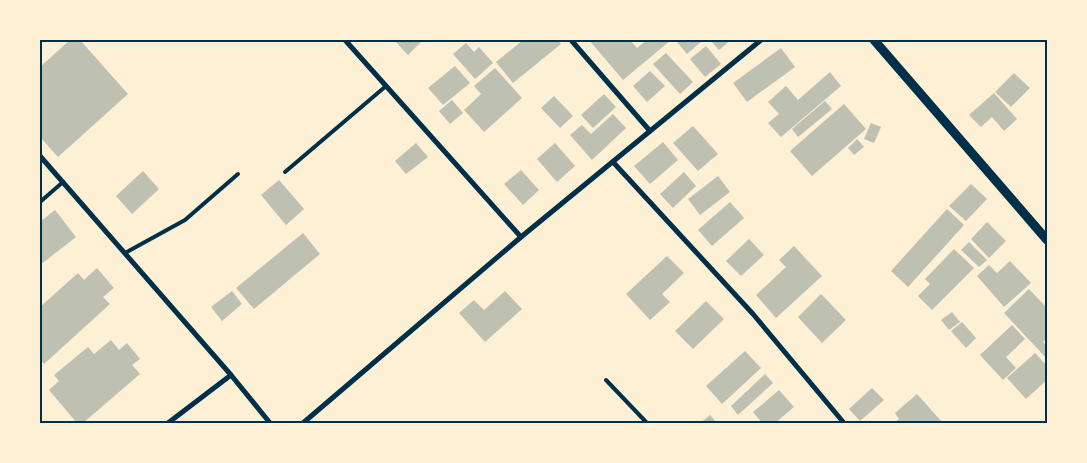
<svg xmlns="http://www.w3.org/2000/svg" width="1087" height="463" font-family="'DM Sans',sans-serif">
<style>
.building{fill:#bec0b2}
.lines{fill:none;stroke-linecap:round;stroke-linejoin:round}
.service{stroke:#003049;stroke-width:4}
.minor{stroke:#003049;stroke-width:5}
.tertiary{stroke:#003049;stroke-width:9}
.neatline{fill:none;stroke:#003049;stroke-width:2}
</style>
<rect width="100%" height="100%" fill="#fdf0d5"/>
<g class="building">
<polygon points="70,40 80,40 128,94 58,157 40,137 40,67"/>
<polygon points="394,40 423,40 408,55"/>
<polygon points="523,40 558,40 561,44 513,83 496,62"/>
<polygon points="589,40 630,40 637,48 647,40 671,40 623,80"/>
<polygon points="679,40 701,40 702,41 687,54 677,42"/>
<polygon points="710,40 731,40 719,50"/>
<polygon points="466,43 474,52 479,47 493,63 475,79 453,54"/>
<polygon points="706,46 721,64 705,77 690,59"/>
<polygon points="781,48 795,67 747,102 733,83"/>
<polygon points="666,53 693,82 680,94 653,64"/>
<polygon points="455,66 470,83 443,105 428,88"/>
<polygon points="495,68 522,98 484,132 464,110 481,94 474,86"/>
<polygon points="650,71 665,86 647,102 633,86"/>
<polygon points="830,72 841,86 781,137 768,123 779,114 768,102 786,86 798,100"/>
<polygon points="1014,73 1030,88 1011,107 995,92"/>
<polygon points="994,93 1017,119 1004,131 992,117 981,127 969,115"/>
<polygon points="604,94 616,107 593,128 581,115"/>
<polygon points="554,96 573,116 560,128 541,108"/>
<polygon points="452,100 463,113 450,124 439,111"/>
<polygon points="825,101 832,109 798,137 792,129"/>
<polygon points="844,104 866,129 812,176 790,151"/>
<polygon points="613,114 626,128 592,160 570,135 582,125 591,134"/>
<polygon points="871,123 881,127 874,143 864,139"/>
<polygon points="693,126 718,154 698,171 673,143"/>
<polygon points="857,139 864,147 854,155 848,148"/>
<polygon points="663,142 678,160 650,184 634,166"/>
<polygon points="416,143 428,157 406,174 395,161"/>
<polygon points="555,143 575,166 557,182 537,159"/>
<polygon points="521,170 539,190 523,205 504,184"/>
<polygon points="143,171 159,189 132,214 116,196"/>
<polygon points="684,172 696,186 673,208 660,194"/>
<polygon points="718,176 730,192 700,215 688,199"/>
<polygon points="279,180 304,209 286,225 261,195"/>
<polygon points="971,184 987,199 966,221 949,206"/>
<polygon points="730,202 744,218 712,246 698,230"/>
<polygon points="947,209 964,225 908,287 891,271"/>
<polygon points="55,210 76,237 40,265 40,222"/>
<polygon points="987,222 1006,241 989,258 971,239"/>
<polygon points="303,233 320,254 254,309 236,288"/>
<polygon points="749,239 764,255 741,276 726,261"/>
<polygon points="969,242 987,260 979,267 961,250"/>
<polygon points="794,246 822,276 776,318 756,295 786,267 779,260"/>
<polygon points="954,249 974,268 932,310 918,296 930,284 925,279"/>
<polygon points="667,256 684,273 662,294 670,302 650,320 626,294"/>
<polygon points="1010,261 1031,283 1004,307 977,276 989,265 997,273"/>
<polygon points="97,268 114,288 103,297 110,304 44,364 40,359 40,307 78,273 84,280"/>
<polygon points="1029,289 1047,308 1047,338 1043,342 1047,347 1047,359 1004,313"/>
<polygon points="232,291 242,304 222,321 211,307"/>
<polygon points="505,291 522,309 485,342 459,313 474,300 484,310"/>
<polygon points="821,294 846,320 822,343 798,317"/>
<polygon points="706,301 724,319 693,349 675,331"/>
<polygon points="952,312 960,322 949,330 941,320"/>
<polygon points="962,322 976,338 966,348 951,331"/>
<polygon points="1012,325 1025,339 1006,357 1016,368 1003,380 980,355"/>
<polygon points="111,340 119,350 127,343 140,359 132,365 140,374 83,423 77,423 49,390 59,381 54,375 88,347 94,354"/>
<polygon points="745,351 761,368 722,404 706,386"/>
<polygon points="1035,353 1047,366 1047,380 1026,399 1007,378"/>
<polygon points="765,374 773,383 738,415 731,406"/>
<polygon points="872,388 884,400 860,421 849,409"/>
<polygon points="779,390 794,407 775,423 762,423 753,412"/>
<polygon points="917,394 942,422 940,423 894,423 899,419 895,413"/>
<polygon points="710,415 717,423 705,423 703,421"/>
</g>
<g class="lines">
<g class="service">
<polyline points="285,172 386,86"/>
<polyline points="40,202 63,182"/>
<polyline points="125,253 185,220 238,174"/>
<polyline points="606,380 647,423"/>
</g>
<g class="minor">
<polyline points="345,40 521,237"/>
<polyline points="571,40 650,131"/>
<polyline points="40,156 231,375 270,423"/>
<polyline points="613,162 753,314 844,423"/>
<polyline points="168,423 231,375"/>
<polyline points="303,423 521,237 761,40"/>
</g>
<polyline class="tertiary" points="874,40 1047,240"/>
</g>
<rect width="1087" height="463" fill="none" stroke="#fdf0d5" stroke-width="82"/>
<rect x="41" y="41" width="1005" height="381" class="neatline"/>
</svg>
